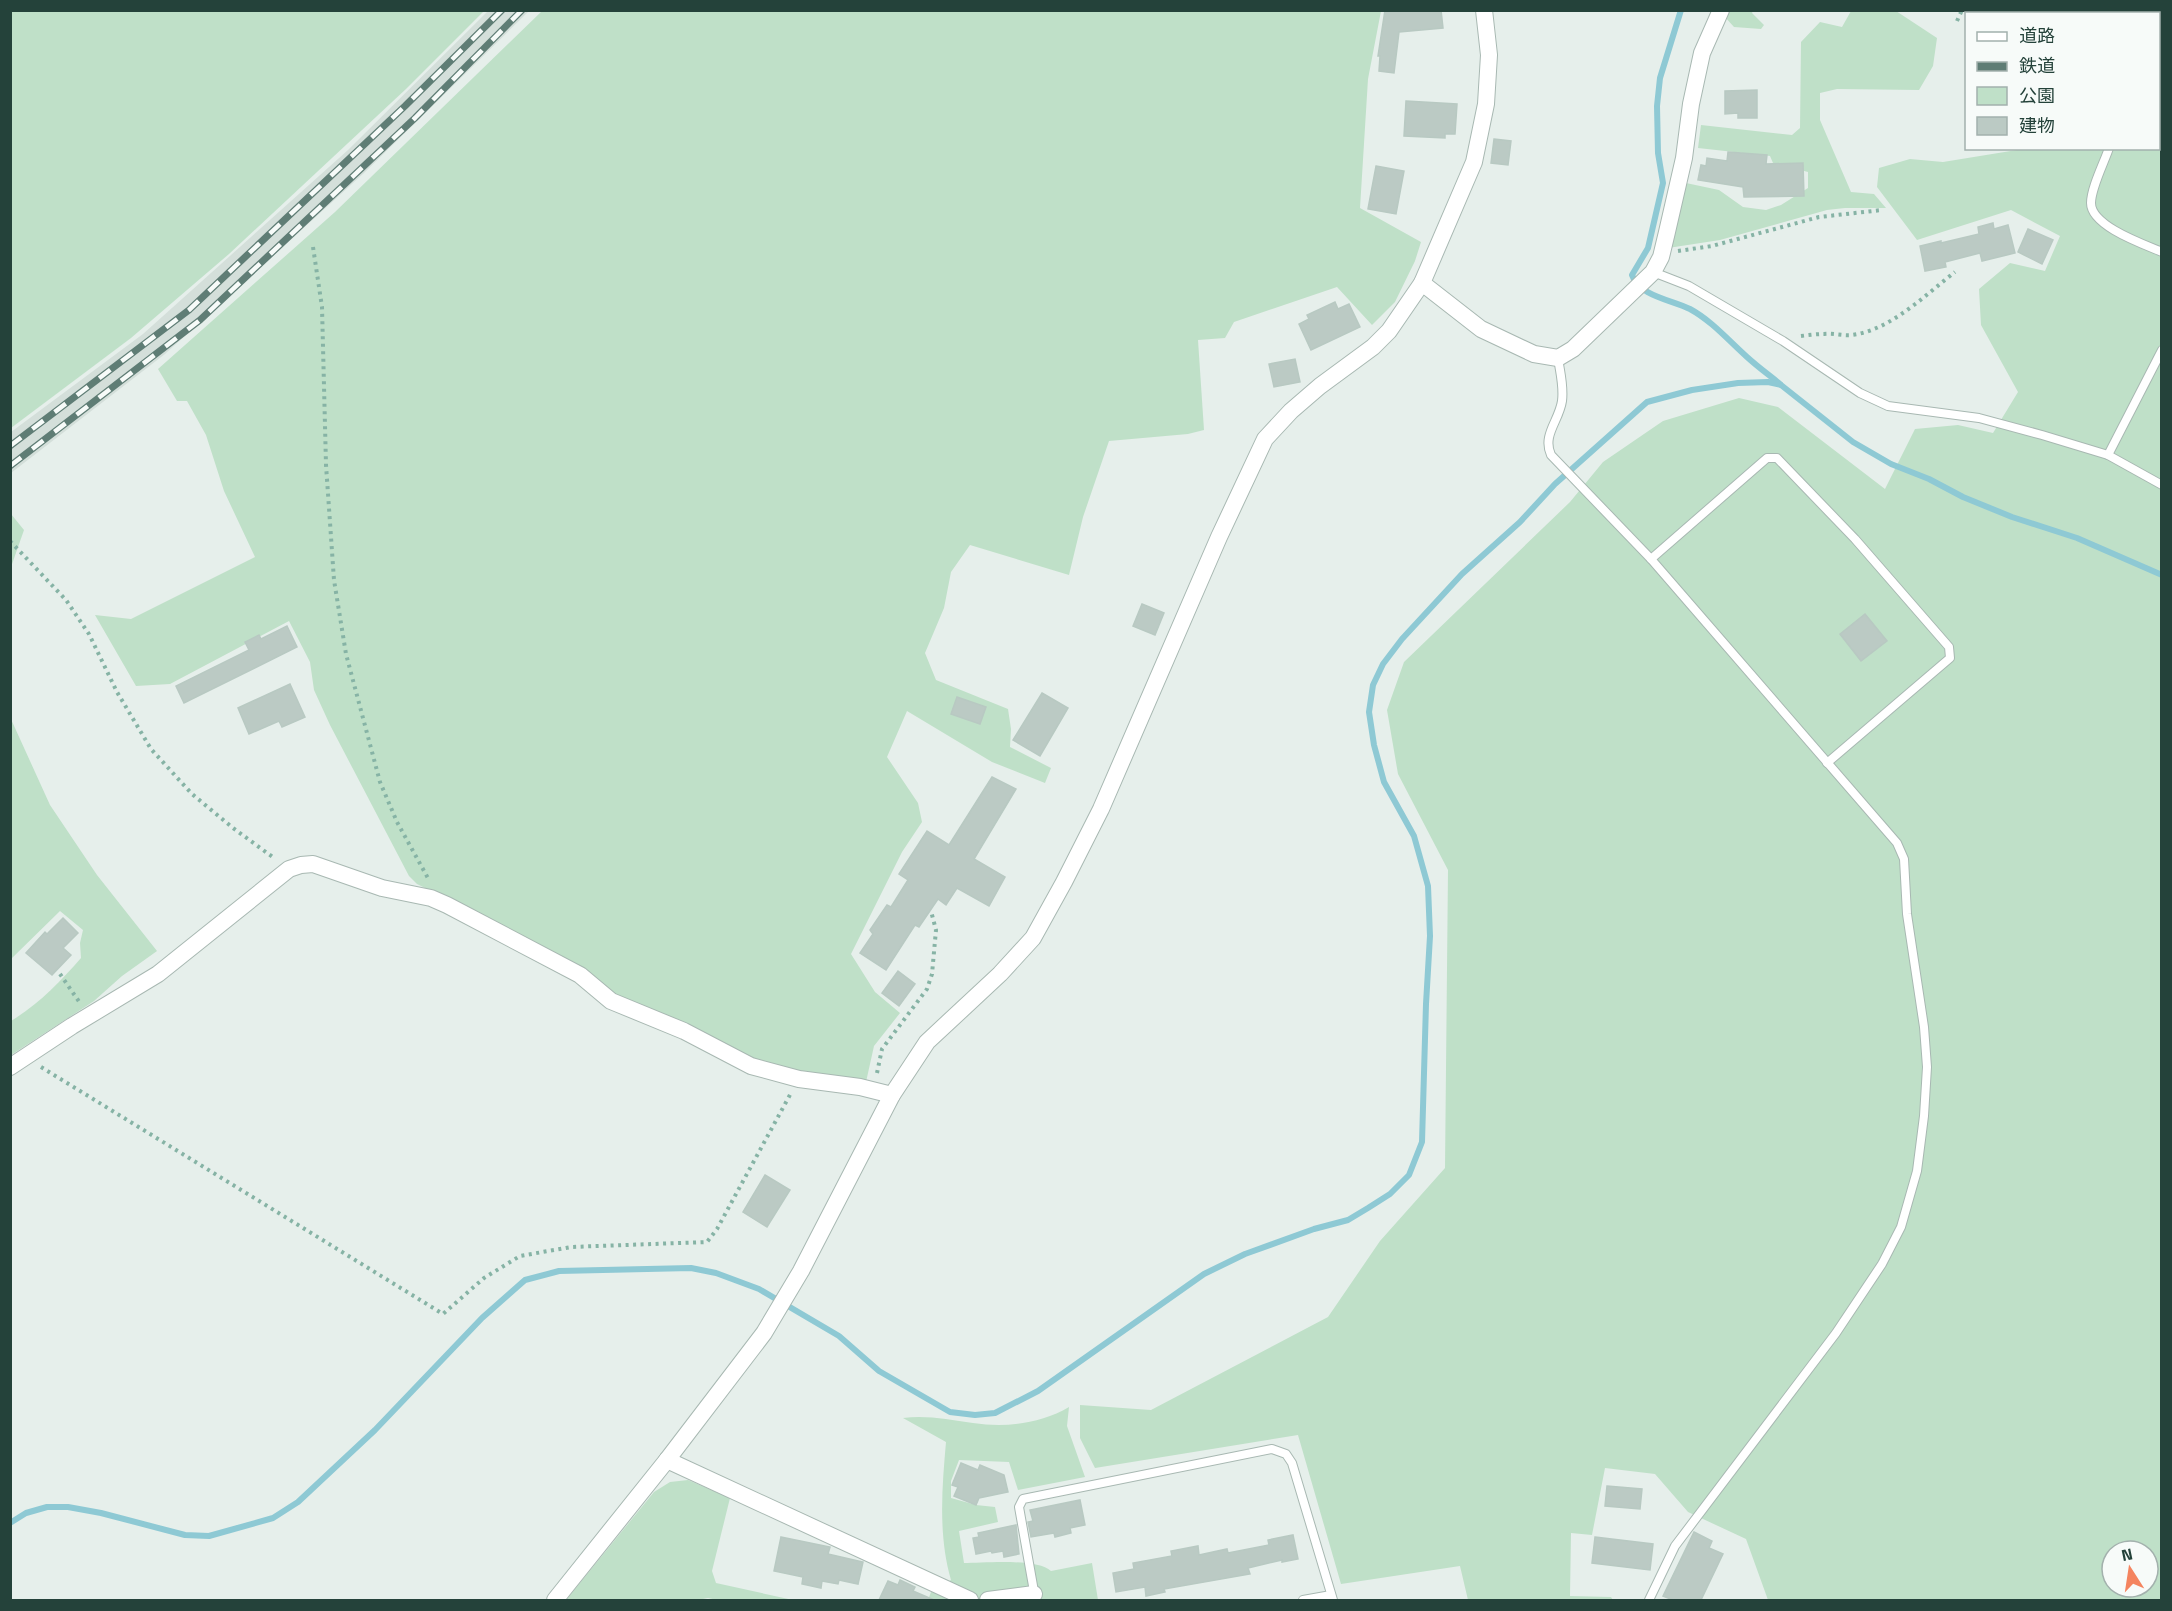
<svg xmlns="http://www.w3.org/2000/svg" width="2172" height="1611" font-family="'Titillium Web','Noto Sans JP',sans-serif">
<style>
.built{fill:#d4dfda}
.green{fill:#bfe0c8;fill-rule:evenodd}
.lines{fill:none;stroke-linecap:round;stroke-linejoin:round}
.stream{stroke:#8ec9d4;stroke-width:6}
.building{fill:#bbcac4;stroke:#b8c9c2;stroke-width:1.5}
.lane-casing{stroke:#a8b8b2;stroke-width:10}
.street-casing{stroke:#a8b8b2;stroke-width:18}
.path{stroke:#86b3a5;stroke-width:4;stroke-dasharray:3 4.5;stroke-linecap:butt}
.lane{stroke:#fff;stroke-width:8}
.street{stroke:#fff;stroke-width:16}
.rail-casing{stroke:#5f7d75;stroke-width:7}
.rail{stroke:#f7fbf9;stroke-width:4.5;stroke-dasharray:14;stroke-linecap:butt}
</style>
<rect width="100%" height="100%" fill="#e6efeb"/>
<polygon class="built" points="488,11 529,11 364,173 165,354 11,473 11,432 143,334 348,150"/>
<g class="green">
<polygon points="11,10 484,10 484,11 406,89 229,254 131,338 11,428"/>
<path d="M 2055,10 L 2161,11 L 2161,1600 L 1768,1600 L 1746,1539 L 1688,1512 L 1655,1474 L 1605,1468 L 1592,1535 L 1571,1533 L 1570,1596 L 1611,1597 L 1613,1600 L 1468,1600 L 1460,1566 L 1341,1584 L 1298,1435 L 1095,1468 L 1080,1438 L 1080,1405 L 1151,1410 L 1328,1317 L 1380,1241 L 1445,1168 L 1448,870 L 1398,774 L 1387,710 L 1404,662 L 1570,502 L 1603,462 L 1663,421 L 1739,398 L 1778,407 L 1885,489 L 1915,429 L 1958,425 L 1993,433 L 2018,392 L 1981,325 L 1979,289 L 2010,263 L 2045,271 L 2060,236 L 2011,210 L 1917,240 L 1877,187 L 1879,168 L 1910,159 L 1943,162 L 2023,149 L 2158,148 L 2158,14 L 2054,13 ZM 2112,1551 L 2148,1551 L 2148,1587 L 2112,1587 Z"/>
<polygon points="542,11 1381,11 1368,79 1360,208 1421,242 1415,261 1395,302 1372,325 1337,287 1234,322 1225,338 1198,340 1204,430 1188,434 1109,441 1083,517 1069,575 970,545 951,572 944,608 925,653 936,680 1008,709 1011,729 1010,747 1051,768 1045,783 992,762 907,711 887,757 918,803 922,822 902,852 851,954 875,992 900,1013 874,1046 866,1082 798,1072 755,1060 614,995 477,914 417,884 409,876 330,725 314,690 310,662 289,621 170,684 136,686 95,615 131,619 255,557 224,491 206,435 187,401 177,401 158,369 335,212"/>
<polygon points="1730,11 1753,11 1752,13 1764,25 1761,29 1734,27 1725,17"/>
<polygon points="1851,11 1896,11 1937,38 1933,66 1919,90 1837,89 1820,93 1820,120 1851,192 1874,194 1886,208 1845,208 1827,210 1720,240 1668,248 1686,183 1719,190 1743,207 1766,210 1781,205 1808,188 1808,172 1773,163 1770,156 1698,148 1701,125 1792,135 1800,128 1801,42 1820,22 1842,27"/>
<polygon points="11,514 24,530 11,567"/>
<path d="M 10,717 L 50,805 L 97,875 L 157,951 L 122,976 L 94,1001 L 11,1055 L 11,1021 C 39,1004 60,982 81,958 L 80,943 L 83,930 L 60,911 L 11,959 Z"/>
<path d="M 1069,1407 L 1067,1426 L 1085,1477 L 1018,1490 L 1009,1462 L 959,1460 L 951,1481 L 951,1498 L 976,1505 L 995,1507 L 998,1522 L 959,1531 L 964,1563 C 984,1563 1037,1558 1051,1571 L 1092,1563 L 1098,1600 L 928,1600 L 931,1592 L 951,1580 C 938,1535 942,1488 946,1442 L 903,1418 C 928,1415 949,1420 973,1423 C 1005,1428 1040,1424 1069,1407 Z"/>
<polygon points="688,1480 730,1498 712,1571 716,1583 793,1600 717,1600 708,1598 698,1600 566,1600 654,1492 670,1482"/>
</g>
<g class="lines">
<g class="stream">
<path d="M 1681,10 L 1660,78 L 1657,106 L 1658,153 L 1663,183 L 1648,248 L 1632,275 C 1639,296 1672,300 1690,309 C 1712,321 1729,341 1747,357 C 1758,367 1769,375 1780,384"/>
<polyline points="10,1523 26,1513 47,1507 68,1507 101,1513 185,1535 209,1536 273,1518 298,1502 375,1430 482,1318 525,1280 559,1271 691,1268 716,1273 759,1289 839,1336 879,1371 950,1412 975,1415 995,1413 1038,1391 1204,1274 1245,1254 1314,1229 1348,1220 1368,1208 1390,1194 1409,1175 1422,1142 1426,1004 1430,936 1428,886 1414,836 1384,782 1374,745 1369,712 1373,685 1383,664 1402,639 1462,574 1520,522 1555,484 1647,402 1692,390 1738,383 1768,382 1781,385 1853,442 1891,464 1929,479 1963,497 2012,517 2077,538 2162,575"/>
</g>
</g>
<g class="building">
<polygon points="1385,10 1441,10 1443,28 1399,32 1394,73 1379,71 1380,56 1378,56"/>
<polygon points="1757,90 1757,118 1738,118 1738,113 1725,114 1725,91"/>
<polygon points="1406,101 1457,104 1455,134 1445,134 1445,138 1404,136"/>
<polygon points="1494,139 1511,141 1508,165 1491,163"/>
<polygon points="1728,152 1767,155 1766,164 1803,163 1804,196 1744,197 1743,187 1698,180 1701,165 1706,166 1707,158 1727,161"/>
<polygon points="1376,166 1404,171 1396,214 1368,209"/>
<polygon points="1993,223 1994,229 2008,225 2015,253 1982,261 1980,253 1945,262 1946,267 1925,271 1920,246 1941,241 1941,243 1979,234 1978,227"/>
<polygon points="2028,229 2053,240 2042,264 2018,252"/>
<polygon points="1335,302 1338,309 1349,304 1360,327 1311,350 1299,324 1309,319 1307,315"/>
<polygon points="1295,359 1300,382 1274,387 1269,364"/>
<polygon points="1142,604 1164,613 1155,635 1133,626"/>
<polygon points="1865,614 1887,641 1861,661 1840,634"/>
<polygon points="287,626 297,647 184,703 176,686 249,650 245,642 259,635 261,639"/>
<polygon points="290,684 305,717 282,727 279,721 249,734 238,708"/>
<polygon points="1042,693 1068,708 1040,756 1013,740"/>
<polygon points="957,697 986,707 980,724 951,714"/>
<polygon points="992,777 1016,789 974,859 1005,877 989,906 957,888 946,905 938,899 919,927 915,925 886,970 860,953 873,934 870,930 887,905 891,907 908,880 899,874 927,831 949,845"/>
<polygon points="63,918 78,933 63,948 71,955 52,975 26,953 45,932 47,934"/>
<polygon points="898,971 915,984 899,1006 882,993"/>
<polygon points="765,1175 790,1190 767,1227 743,1212"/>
<polygon points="961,1463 978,1470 980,1465 1004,1475 1008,1492 979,1498 976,1505 954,1496 958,1487 952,1485"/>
<polygon points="1607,1486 1642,1489 1640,1509 1605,1506"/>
<polygon points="1080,1500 1085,1525 1070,1528 1071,1533 1055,1537 1054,1533 1031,1537 1028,1522 1033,1521 1030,1510"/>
<polygon points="1016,1525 1019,1554 1004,1557 1003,1551 992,1553 991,1551 976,1554 973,1538 979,1537 978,1533"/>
<polygon points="1694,1532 1712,1541 1709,1548 1723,1554 1701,1600 1673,1600 1663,1596"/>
<polygon points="1293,1535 1298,1559 1282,1562 1282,1560 1248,1568 1250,1574 1164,1589 1165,1592 1146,1596 1145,1587 1116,1592 1113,1573 1134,1569 1133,1563 1172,1556 1171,1551 1198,1546 1199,1555 1227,1549 1228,1553 1269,1545 1268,1540"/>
<polygon points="781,1537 830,1547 828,1554 863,1562 858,1584 839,1580 838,1584 822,1581 821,1588 802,1584 803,1577 774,1571"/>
<polygon points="1595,1537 1653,1544 1650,1570 1592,1563"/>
<polygon points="900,1580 915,1587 913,1591 934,1600 879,1600 888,1581 898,1585"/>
</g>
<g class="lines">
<g class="lane-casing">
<g id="lane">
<polyline points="2155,14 2156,10"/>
<path d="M 2109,148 C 2104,163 2091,188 2091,203 C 2091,226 2143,244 2162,252"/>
<polyline points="1653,272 1689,286 1783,341 1860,393 1888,406 1979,418 2042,435 2108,455 2162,485"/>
<path d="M 1558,358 C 1560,372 1564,386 1562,401 C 1559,421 1542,435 1551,455 L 1651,559 L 1897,843 L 1904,859 L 1907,914 L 1924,1027 L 1927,1067 L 1924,1116 L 1917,1171 L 1901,1227 L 1882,1264 L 1836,1333 L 1675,1546 L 1649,1600"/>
<polyline points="2108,455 2162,350"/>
<polyline points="1651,559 1767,458 1777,458 1855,539 1949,647 1950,658 1827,763"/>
<polyline points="1035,1597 1019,1507 1023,1499 1272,1449 1286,1454 1292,1463 1333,1600"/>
<polyline points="1303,1600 1331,1595"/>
</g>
</g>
<g class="street-casing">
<g id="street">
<polyline points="1422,283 1481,329 1534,354 1558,358 1573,349 1653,272 1661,257 1667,232 1684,158 1691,104 1702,53 1721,10"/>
<polyline points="10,1067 72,1026 158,974 289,869 301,865 313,864 382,888 431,898 447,905 580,975 611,1001 684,1031 751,1066 799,1079 860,1087 892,1095"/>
<polyline points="667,1460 970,1600"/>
<polyline points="555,1600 667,1460 764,1333 801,1271 892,1095 927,1042 1000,974 1033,938 1064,882 1101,809 1219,537 1265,439 1291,411 1320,386 1373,347 1389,331 1422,283 1474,162 1486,104 1489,55 1484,10"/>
<polyline points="988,1600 1034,1594"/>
</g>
</g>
<g class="path">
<polyline points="1957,21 1962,10"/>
<polyline points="313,247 322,307 326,465 334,580 346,654 380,782 397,822 429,880"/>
<polyline points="1678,251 1712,246 1819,217 1882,210"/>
<path d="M 1801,336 C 1809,335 1817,334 1824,334 C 1834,333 1843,336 1852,335 C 1891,330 1925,295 1955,272"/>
<polyline points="10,541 66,600 89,634 117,692 151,749 192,794 233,828 274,858"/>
<polyline points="60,974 80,1003"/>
<polyline points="41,1067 443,1314 484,1278 520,1256 571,1247 707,1242 717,1229 791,1093"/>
<polyline points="877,1073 882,1049 927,989 932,974 936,930 931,911"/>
</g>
<use href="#lane" class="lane"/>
<use href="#street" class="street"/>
<g class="rail-casing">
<g id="rail">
<polyline points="10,446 189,310 405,106 502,10"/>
<polyline points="10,466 200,320 415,118 522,10"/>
</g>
</g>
<use href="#rail" class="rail"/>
</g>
<rect width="2172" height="1611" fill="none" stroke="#24423a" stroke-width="24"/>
<rect x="1965" y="12" width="195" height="138" fill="#f7fbf9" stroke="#a3b1ad" stroke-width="1.5"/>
<rect x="1977" y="32" width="30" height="9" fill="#ffffff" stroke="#a3b1ad" stroke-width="1.5"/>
<text x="2019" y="42" font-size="18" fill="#24423a">道路</text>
<rect x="1977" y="62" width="30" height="9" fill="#5f7d75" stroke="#a3b1ad" stroke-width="1.5"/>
<text x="2019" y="72" font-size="18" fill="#24423a">鉄道</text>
<rect x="1977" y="87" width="30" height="18" fill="#bfe0c8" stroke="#a3b1ad" stroke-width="1.5"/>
<text x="2019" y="102" font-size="18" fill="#24423a">公園</text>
<rect x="1977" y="117" width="30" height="18" fill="#bbcac4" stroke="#a3b1ad" stroke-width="1.5"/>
<text x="2019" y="132" font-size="18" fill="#24423a">建物</text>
<g transform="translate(2130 1569) rotate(348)"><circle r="28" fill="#f7fbf9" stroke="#a3b1ad" stroke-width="1.5"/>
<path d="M0-4.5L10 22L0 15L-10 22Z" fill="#f4845f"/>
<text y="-9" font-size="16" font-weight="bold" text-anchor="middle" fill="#24423a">N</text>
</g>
</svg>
